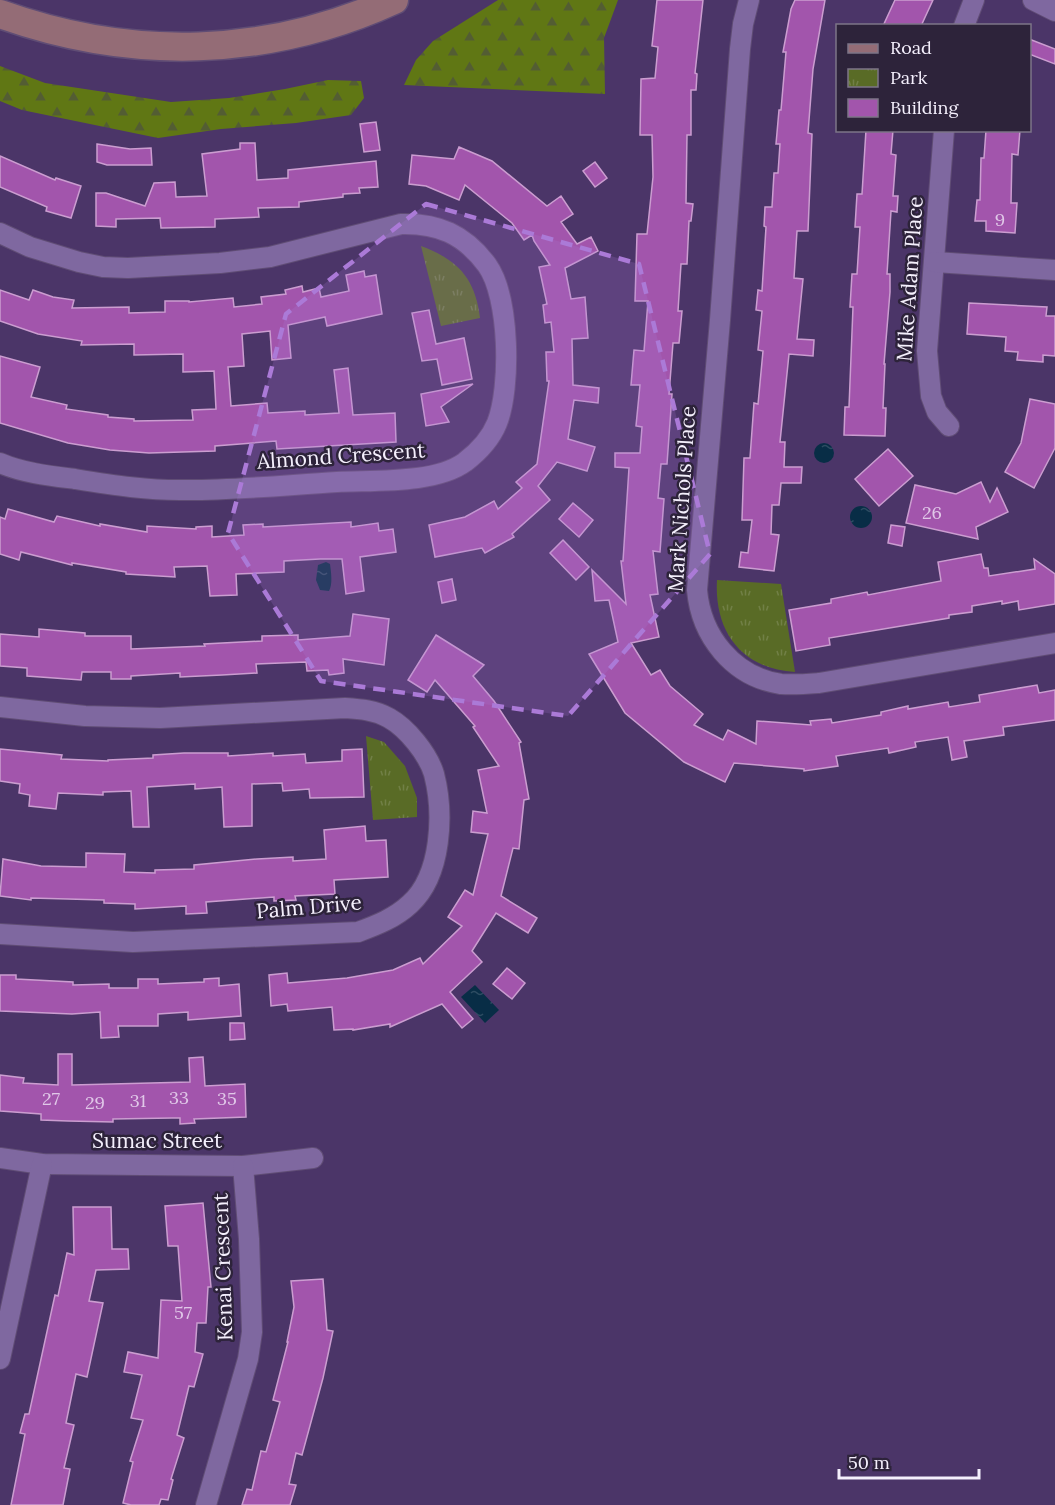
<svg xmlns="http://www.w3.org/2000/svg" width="1055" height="1505" font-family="Lora,serif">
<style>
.forest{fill:url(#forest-firs)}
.park{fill:url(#park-tufts)}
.water{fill:url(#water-ripples)}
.building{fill:#a255ac;stroke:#cb9dd0;stroke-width:1.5}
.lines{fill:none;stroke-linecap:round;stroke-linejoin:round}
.minor-casing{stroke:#604d75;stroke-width:22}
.secondary-casing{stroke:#604d75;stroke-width:31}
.minor{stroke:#7f68a0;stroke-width:20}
.secondary{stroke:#946c76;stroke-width:28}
.marked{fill:#ab7ad7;fill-opacity:0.2;stroke:#ab7ad7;stroke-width:4.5;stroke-dasharray:12 8;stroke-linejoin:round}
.labels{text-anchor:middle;stroke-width:5;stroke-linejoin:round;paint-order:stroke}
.number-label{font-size:18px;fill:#e0c8e8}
.street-label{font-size:21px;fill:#f4effc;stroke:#2d233a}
</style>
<defs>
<pattern id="forest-firs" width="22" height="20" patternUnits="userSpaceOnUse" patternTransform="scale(1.5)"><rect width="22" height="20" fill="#607714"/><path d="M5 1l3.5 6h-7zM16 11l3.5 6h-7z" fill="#535d33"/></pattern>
<pattern id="park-tufts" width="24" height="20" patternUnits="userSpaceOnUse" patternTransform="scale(1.5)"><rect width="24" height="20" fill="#596b26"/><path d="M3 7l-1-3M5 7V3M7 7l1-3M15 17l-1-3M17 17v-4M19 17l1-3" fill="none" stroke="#718046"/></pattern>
<pattern id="water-ripples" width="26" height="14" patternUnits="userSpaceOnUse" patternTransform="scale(1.5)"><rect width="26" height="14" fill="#082d46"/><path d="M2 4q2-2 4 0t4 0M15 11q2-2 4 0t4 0" fill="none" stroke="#2d4c62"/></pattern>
</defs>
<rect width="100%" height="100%" fill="#4b3568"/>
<g class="forest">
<polygon points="498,0 618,0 604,38 605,94 404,85 416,60 433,41"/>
<polygon points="0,66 45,83 171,102 229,98 285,89 328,80 361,81 364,98 351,115 296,123 221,129 158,138 22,110 0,101"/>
</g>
<g class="park">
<path d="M 421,246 C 458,260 475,278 480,318 L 441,326 Z"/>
<path d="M 717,580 L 781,584 L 795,672 C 741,669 714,631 717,580 Z"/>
<polygon points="366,736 384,742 405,766 417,798 417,817 373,820"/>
</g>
<g class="water">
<circle cx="824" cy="453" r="10"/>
<circle cx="861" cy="517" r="11"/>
<path d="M 326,562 L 330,564 C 331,572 333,584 329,591 L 320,590 L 316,580 L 318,565 Z"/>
<polygon points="475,985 499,1010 485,1023 461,997"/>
</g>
<g class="building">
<polygon points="657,0 703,0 695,73 697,74 696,90 691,90 691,135 687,135 686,203 693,204 691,221 689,221 687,264 681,264 678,311 682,311 679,343 673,343 669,394 672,394 667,464 661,464 658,498 664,499 660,552 653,551 658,594 650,595 659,637 631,643 651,675 660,670 670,686 703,714 694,725 723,740 728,730 756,744 757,721 811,725 810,721 831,719 832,723 881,715 881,712 908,706 908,709 948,702 949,707 980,702 979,695 1037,685 1039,693 1055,690 1055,720 1003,727 1004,735 964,741 967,757 952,760 948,737 915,742 916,747 889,753 888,748 836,756 838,766 804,771 804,769 734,763 725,782 684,762 625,713 589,654 618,642 609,600 595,601 592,570 626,604 621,561 623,561 629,468 615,467 615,453 640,453 642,427 636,426 640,385 631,385 634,350 644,351 648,301 635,301 637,234 647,234 653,177 652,135 640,135 641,79 655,78 658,47 652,46"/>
<polygon points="795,0 825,0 813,69 808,133 812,134 808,231 797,231 794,278 803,279 797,339 814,340 813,356 789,354 780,442 785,442 784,467 802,467 801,483 781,483 779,505 772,505 771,534 779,535 774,571 739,567 741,552 748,553 752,520 742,520 744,458 750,458 754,403 758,404 763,351 758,350 762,311 756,310 758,290 762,291 766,227 764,226 765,207 772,207 774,173 778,173 780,144 776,144 779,110 781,110 786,52 783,52 791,9"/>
<polygon points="895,0 933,0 921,26 883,26"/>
<polygon points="1029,39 1055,49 1055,64 1029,54"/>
<polygon points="376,122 380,150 364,152 360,124"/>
<polygon points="866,130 893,130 891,154 896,155 893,196 898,196 897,212 891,211 887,274 890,274 890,292 884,364 885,364 883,408 886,408 885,436 844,435 845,407 849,407 853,307 850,307 852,274 857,274 860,227 855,227 857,194 862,194"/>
<polygon points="986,130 1020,130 1018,155 1012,154 1011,203 1017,203 1015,233 986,231 986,221 975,221 977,200 980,200 981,158 984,158"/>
<polygon points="240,143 255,143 257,180 288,178 288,170 376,161 378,187 359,188 360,193 343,194 343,197 299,202 299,207 258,208 259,217 215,219 215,227 161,228 160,218 116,219 116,227 96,226 96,193 106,193 145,206 154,183 175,182 176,197 207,196 202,154 240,149"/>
<polygon points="97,144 130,149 151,148 152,165 107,165 97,162"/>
<polygon points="459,147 492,161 547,206 561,196 573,214 561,222 577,244 591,237 598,251 565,268 571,299 585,297 588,338 572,339 573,385 599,388 598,403 574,400 568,439 595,447 587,471 557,462 538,486 550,500 512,534 514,537 485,553 482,548 435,557 429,525 465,517 494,501 498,509 522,488 516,482 537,464 549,381 547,381 546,352 554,352 551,322 545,323 543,305 547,304 539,267 550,265 534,241 532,235 524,240 512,223 465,185 459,200 426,186 409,184 412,155 454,159"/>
<polygon points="0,156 55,180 56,178 81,186 71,218 46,211 47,207 0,187"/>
<polygon points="595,162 607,178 595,187 583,171"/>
<polygon points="364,271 365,277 376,275 382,314 327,326 325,317 288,325 291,358 272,360 270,331 242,334 244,366 228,367 231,406 267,403 268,413 305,411 305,415 339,413 334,370 348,368 353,415 395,413 396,442 277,449 276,441 215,446 215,451 149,453 110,450 68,443 0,423 0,356 40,367 31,397 67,405 66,409 108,415 108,417 134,419 134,421 193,420 192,410 216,409 214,371 183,372 183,354 134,355 134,344 81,345 82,341 38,334 0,321 0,290 29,300 33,290 53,297 74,300 72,308 129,307 129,313 165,312 165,301 189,301 189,302 233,298 234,307 262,304 261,297 286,294 285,290 302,286 303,292 319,288 321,297 349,291 346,275"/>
<polygon points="969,303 1047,307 1046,316 1055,316 1055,356 1043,355 1043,362 1017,360 1018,352 1005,351 1006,337 967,334"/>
<polygon points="429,310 436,344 464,338 472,379 442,385 437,359 422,361 412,313"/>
<polygon points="473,384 441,407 449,422 426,426 421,394"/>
<polygon points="1030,399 1055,404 1055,448 1034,488 1005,472 1021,443"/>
<polygon points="888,449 913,476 879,506 855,479"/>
<polygon points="981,482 990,502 997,488 1008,512 976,527 978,539 906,523 915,485 956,494"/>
<polygon points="573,503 593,520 579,537 559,519"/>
<polygon points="8,509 54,522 57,516 100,526 100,524 147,532 147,526 196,529 196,527 212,526 212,537 244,535 243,525 263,524 263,527 351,522 351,527 378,523 379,531 393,529 396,552 360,557 364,591 346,594 342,559 320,559 284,561 284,572 236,574 237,595 210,596 207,566 174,567 175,577 126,574 126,572 72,563 72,565 21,552 19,560 0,554 0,517 5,519"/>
<polygon points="891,525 905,527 902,546 888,543"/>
<polygon points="563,540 589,567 576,580 550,553"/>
<polygon points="981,554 984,568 988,568 989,576 1035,569 1034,559 1055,574 1055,604 1019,610 1018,601 1002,604 1002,601 972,606 972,612 949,615 949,618 829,638 830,645 796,651 789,610 831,603 831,599 867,592 868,595 941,581 938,562"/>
<polygon points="452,579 456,600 442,603 438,582"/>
<polygon points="353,614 389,619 384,665 343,659 344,673 329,675 328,670 307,671 306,662 256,664 257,673 222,675 180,677 180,673 131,676 131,679 111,679 111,672 82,672 81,680 27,676 27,668 0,666 0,634 39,637 39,629 85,633 85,636 131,636 131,649 205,646 204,644 262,641 262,636 298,635 298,640 350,636"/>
<polygon points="436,635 484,665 473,676 494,701 521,742 519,743 529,799 524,800 519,849 513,848 501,896 537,918 528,933 496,913 472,951 482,962 450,992 473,1019 462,1028 442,1004 390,1027 390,1024 353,1030 353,1029 334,1030 332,1007 288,1011 287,1004 271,1006 269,975 287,973 288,983 347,978 393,970 420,958 423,964 462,926 448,917 465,890 473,895 488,834 471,832 473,811 487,813 478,770 499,766 473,727 475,726 435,680 427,692 408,680"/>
<polygon points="0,749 62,755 61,759 108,761 108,760 153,758 153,755 184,753 228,753 228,756 273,753 273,756 305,754 306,763 342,761 342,750 362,749 364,797 310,798 309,789 283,791 282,783 252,784 252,826 224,827 222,787 195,789 195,784 147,787 149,827 133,827 131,791 103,792 103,795 58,793 56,809 29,806 30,795 19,793 20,784 0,781"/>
<polygon points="365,826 366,841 386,840 388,877 334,880 335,894 295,896 296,900 274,901 274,897 206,902 207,913 186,914 186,906 135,909 135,904 104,903 104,900 31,898 31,900 0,896 3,859 41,866 86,867 86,853 125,854 124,872 155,873 155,870 194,869 194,865 257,859 293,857 293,861 326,859 324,830"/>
<polygon points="507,968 525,983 512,999 493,984"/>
<polygon points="0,975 16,975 16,979 73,982 73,985 109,984 109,988 138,988 138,979 158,979 158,984 204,982 204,979 219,978 219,986 239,984 241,1016 188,1020 188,1012 158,1014 158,1026 118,1026 119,1037 101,1038 100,1012 72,1014 0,1011"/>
<polygon points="230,1023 244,1023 245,1039 230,1040"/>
<polygon points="58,1054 72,1054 72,1085 190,1082 189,1058 203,1057 205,1086 245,1084 246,1117 194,1119 195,1123 180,1124 180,1118 172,1118 113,1119 113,1122 68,1121 41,1120 41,1114 0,1111 0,1075 24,1078 23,1083 58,1085"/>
<polygon points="203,1203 211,1287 208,1287 206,1323 197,1323 195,1352 203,1354 194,1387 189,1386 177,1435 184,1438 171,1479 173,1480 168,1500 161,1499 159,1505 131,1505 123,1503 133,1462 130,1461 143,1420 131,1418 142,1375 124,1372 128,1352 158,1358 161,1300 182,1301 178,1246 168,1246 165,1206"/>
<polygon points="73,1207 111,1207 112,1249 128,1249 129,1269 96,1270 89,1301 103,1303 87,1377 76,1374 66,1423 74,1425 64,1468 70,1469 63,1505 11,1505 25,1434 20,1433 25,1414 29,1414 55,1295 58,1296 67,1253 74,1255"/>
<polygon points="323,1279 327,1330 333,1331 323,1378 302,1455 296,1453 289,1484 296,1485 290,1505 242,1505 247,1489 252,1490 261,1451 266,1452 280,1402 273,1400 288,1342 287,1342 294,1307 291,1281"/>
</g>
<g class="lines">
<g class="minor-casing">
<g id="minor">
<path d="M 749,0 L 743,24 L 740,49 L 720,320 L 697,590 C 701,636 733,677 781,684 C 794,685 806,684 819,683 L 1055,643"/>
<polyline points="1033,0 1055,11"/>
<polyline points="964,26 974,0"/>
<polyline points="944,130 927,351 931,396 937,412 949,426"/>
<path d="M 0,233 L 30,247 L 79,262 L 103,267 L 128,268 L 220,263 L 270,257 L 401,224 C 438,223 464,234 487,265 C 510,297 511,388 497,423 C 491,438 478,452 465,462 C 435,484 374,480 337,482 C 287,485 237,490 188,490 C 150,491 112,485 75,479 C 51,476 23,473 0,463"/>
<polyline points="935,262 1055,270"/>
<path d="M 0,707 L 85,716 L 160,718 L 345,708 C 360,709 375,710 389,718 C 407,728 428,754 434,774 C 444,813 442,875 410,904 C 395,918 377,925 358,932 L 133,942 L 0,934"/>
<polyline points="0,1158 42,1164 243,1166 313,1158"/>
<polyline points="0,1359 42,1164"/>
<polyline points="206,1505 248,1359 252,1332 249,1239 243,1166"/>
</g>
</g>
<g class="secondary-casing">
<path id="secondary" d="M 0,14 C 131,61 267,58 394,0"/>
</g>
<use href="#minor" class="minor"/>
<use href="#secondary" class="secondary"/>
</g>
<path class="marked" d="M 426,204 L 639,264 L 710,554 L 568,716 L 321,681 L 228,533 L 286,314 Z"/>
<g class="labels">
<g class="number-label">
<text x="1000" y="226">9</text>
<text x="932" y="519">26</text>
<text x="179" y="1104">33</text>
<text x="51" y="1105">27</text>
<text x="227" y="1105">35</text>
<text x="138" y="1107">31</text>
<text x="95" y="1109">29</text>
<text x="183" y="1319">57</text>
</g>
<g class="street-label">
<text transform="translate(910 279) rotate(-86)" y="7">Mike Adam Place</text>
<text transform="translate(341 456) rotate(-4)" y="7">Almond Crescent</text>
<text transform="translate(682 499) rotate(-86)" y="7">Mark Nichols Place</text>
<text transform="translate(309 907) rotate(-5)" y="7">Palm Drive</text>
<text x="157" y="1148">Sumac Street</text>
<text transform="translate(223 1267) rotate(-92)" y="7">Kenai Crescent</text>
</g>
</g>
<rect x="836" y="24" width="195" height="108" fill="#2d233a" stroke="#7d7588" stroke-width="1.5"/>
<rect x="848" y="44" width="30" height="9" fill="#946c76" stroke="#7d7588" stroke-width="1.5"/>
<text x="890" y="54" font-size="18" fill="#f4effc">Road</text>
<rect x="848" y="69" width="30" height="18" fill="url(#park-tufts)" stroke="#7d7588" stroke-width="1.5"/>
<text x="890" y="84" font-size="18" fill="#f4effc">Park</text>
<rect x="848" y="99" width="30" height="18" fill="#a255ac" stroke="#7d7588" stroke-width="1.5"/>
<text x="890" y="114" font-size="18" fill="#f4effc">Building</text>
<path d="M839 1469v9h140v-9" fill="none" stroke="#f4effc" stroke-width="3"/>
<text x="848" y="1469" font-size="18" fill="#f4effc" stroke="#2d233a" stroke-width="4.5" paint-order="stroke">50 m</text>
</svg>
